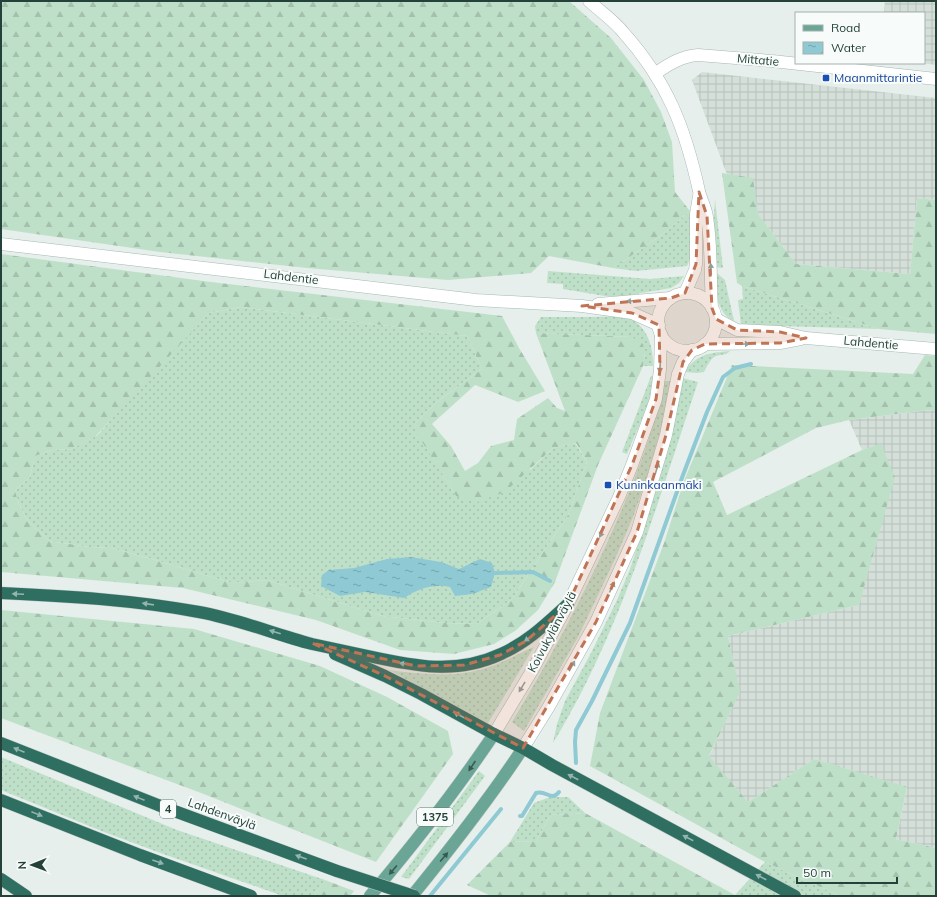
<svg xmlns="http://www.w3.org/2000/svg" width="937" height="897" font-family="Mulish,sans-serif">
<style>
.industrial{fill:url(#industrial-grid)}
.grass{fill:url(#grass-dots)}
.forest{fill:url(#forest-firs);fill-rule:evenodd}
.water{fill:url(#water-ripples)}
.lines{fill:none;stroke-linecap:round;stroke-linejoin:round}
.stream{stroke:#8ec9d4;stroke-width:4}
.minor-casing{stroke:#a8b8b2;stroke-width:13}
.tertiary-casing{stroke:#a8b8b2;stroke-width:13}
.secondary-casing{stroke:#a4bbb3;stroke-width:13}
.primary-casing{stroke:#c2cac8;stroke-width:13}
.motorway-casing{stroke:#c2cac8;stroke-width:13}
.minor{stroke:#fff;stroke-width:12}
.tertiary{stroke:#fff;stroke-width:12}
.secondary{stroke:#fff;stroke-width:12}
.primary{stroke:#6aa596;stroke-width:12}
.motorway{stroke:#2f6f62;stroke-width:12}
.motorway-bridge-casing{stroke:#c2cac8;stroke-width:13;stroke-linecap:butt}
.motorway-bridge{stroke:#2f6f62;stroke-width:12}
.oneway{fill:#92a09c}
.oneway2{fill:#93b5ae}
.oneway3{fill:#365b51}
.marked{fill:#c07456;fill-opacity:0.2;stroke:#c07456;stroke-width:3;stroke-dasharray:8 5;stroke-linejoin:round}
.transit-dot{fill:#1a4fb4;stroke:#f7fbf9;stroke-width:1.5}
.labels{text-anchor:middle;stroke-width:4;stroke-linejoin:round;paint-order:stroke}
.shield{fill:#f7fbf9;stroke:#637a73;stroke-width:1}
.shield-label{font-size:11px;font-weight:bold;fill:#24423a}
.street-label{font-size:12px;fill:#24423a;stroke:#f7fbf9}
.transit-label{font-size:12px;fill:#164399;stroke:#f7fbf9;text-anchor:start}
</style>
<defs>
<pattern id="industrial-grid" width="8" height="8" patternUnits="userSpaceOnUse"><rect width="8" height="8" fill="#d4dfda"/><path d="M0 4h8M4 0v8" fill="none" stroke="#b6c1bc"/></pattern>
<pattern id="grass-dots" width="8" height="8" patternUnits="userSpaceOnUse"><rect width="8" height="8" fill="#bfe0c8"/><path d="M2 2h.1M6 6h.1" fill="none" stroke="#a4c1ad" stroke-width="1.8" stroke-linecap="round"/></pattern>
<pattern id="forest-firs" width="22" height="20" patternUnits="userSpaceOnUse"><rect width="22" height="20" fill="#bfe0c8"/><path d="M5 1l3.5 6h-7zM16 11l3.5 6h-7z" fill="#a4c1ad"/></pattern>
<pattern id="water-ripples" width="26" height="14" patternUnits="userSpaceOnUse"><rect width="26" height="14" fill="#8ec9d4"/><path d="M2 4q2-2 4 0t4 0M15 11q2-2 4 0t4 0" fill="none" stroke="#74a5ad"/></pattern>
</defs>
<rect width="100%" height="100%" fill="#e6efeb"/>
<g class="industrial">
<polygon points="885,1 936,1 936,65 921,63 924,63 924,13 884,13"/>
<polygon points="702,72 936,98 936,200 917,198 910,274 796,264 726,172 692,80"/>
<polygon points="928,410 936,411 936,848 896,839 907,788 814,759 748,802 709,757 739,692 728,636 859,605 881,445 862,450 849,420"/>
</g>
<g class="grass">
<polygon points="715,200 723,268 714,267 712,243"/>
<polygon points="690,211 691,256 687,266 636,271 613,268 659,237"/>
<polygon points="548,271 650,279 684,276 679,283 671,288 618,297 605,296 563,289 563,284 547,283"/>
<path d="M 714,274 L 718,274 L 725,280 L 734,321 C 716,313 717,292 714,274 Z"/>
<polygon points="742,286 879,329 741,325 738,300 743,299"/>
<polygon points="241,307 467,336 482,369 438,401 415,423 417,432 456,496 531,469 553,448 575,443 587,462 568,515 512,599 477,624 445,623 382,616 267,580 232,583 152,559 111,548 90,547 49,541 27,520 19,504 15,491 30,477 35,456 53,450 71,449 98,435 128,399 209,313"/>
<path d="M 541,317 C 557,317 574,317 590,317 C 600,317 611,316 621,317 C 645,319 654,345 653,366 L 643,366 L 645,353 L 632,337 L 536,333 L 535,326 Z"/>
<path d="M 730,351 C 726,356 719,354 714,357 C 709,361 707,367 704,372 L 697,373 L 684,372 C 697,354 709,353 730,351 Z"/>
<polygon points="651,376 653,376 650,400 627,454 622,452"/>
<path d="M 682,378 L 698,382 C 657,504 620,634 553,743 L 557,724 L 565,701 L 591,653 L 617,600 L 630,569 L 657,487 L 671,436 Z"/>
<path d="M 664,381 L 671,381 L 664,419 L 646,480 L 633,517 L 615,559 L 578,637 L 524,731 L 512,722 C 547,664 579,605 607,543 C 631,490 653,437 664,381 Z"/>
<path d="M 534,647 L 488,723 L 389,670 C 420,674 453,678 483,669 C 501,664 517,654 534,647 Z"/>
<polygon points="1,757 177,830 325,880 314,896 283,896 166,855 104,832 1,790"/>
<polygon points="479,771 485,776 409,879 401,877"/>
<polygon points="550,797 568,797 585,813 551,815 536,841 510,842 534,803"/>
<polygon points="765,862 840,896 735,895"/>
</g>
<g class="forest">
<polygon points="1,1 569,1 611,38 644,80 661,112 672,142 675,192 690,211 659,237 613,268 549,256 531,273 448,280 307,268 160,252 1,229"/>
<polygon points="722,173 753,178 758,214 796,264 910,274 917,198 936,200 936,334 879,329 742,286 737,283"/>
<path d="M 1,254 L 211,282 L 502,316 L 519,348 L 545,391 L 518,402 L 475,385 L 432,424 L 451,446 L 465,471 L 478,463 L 491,446 L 514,440 L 517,419 L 548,398 L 557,408 L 565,411 L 536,333 L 632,337 L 643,344 L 645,353 L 643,366 L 598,465 L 555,582 L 538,610 L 515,631 L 494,644 L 454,654 L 400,650 L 316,620 L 183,588 L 1,572 ZM 241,307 L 467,336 L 482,369 L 438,401 L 415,423 L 416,432 L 456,496 L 477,502 L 505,492 L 553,448 L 576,443 L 587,462 L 568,515 L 512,599 L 477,624 L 445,623 L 382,616 L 267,580 L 232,583 L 152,559 L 111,548 L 90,547 L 49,541 L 27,520 L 19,504 L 15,491 L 30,477 L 35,456 L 53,450 L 71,449 L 95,437 L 209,313 Z"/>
<polygon points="925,355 936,356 936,411 928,410 849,420 816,428 713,482 727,515 862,450 881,444 895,477 859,605 728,636 740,692 709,756 748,802 814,759 907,787 896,839 936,848 936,896 840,896 765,862 590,766 600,713 664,543 684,481 732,365 913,374"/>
<polygon points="1,610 194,629 320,666 387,697 448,731 453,754 376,862 201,793 1,718"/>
<polygon points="585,813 735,895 736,896 491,896 467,885 510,842 536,841 551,815"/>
<polygon points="325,880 354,891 350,896 314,896"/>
</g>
<path class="water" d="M 411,557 L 441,562 L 459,569 L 480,559 L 492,563 L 495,573 L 491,587 L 472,594 L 455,596 L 450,587 C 433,583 418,589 404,598 L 365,592 L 340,596 L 321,586 L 322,575 L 329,570 L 354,568 L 387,559 Z"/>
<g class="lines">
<g class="stream">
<polyline points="495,573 533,572 550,581"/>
<polyline points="576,763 575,742 576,730 592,701 630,623 683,475 707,412 723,377 735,368 751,364"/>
<path d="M 520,816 L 522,816 L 536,793 C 547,790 551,802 559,792"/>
<polyline points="430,896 501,809"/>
</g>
<g class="minor-casing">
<path id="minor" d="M 656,73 C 669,64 682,56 698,55 L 772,61 L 936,79"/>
</g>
<g class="tertiary-casing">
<g id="tertiary">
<path d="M 589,1 C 600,11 613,20 623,32 C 667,81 685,127 699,191 C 701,200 706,208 707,217 C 712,247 710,278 712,308"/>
<polyline points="685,293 695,270 696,264 696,214 699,196"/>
</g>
</g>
<g class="secondary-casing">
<g id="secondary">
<polyline points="1,244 476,300 582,306 632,313 659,325"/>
<circle cx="687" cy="322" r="29"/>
<polyline points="598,304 671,298"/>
<polyline points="716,319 737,330 780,332 806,338 936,349"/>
<polyline points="705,344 780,343 801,339"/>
<polyline points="494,734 533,669 568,604 619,497 632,465 656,399 660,370 661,334"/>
<polyline points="523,748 548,708 596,622 637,532 666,435 678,374 683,362 692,350"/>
</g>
</g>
<g class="primary-casing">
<g id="primary">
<path d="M 370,896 C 415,843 455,792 494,734"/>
<path d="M 412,896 C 451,848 489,800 523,748"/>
</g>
</g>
<g class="motorway-casing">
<g id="motorway">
<path d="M 1,593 C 67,596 134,600 199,612 C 238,619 274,634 312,644 C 331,648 350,652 368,656 C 414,666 456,675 501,654 C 528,642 547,623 568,604"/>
<polyline points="335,654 385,676 421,694 494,734 523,748 552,765 795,896"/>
<polyline points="1,743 158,805 337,871"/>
<polyline points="1,800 140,855 251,896"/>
<polyline points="1,879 26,896"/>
</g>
</g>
<use href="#minor" class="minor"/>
<use href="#tertiary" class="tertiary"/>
<use href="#secondary" class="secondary"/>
<use href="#primary" class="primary"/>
<use href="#motorway" class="motorway"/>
<g class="motorway-bridge-casing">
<polyline id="motorway-bridge" points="337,871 414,896"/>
</g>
<use href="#motorway-bridge" class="motorway-bridge"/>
</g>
<defs><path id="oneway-solid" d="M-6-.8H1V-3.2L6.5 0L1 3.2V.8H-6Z"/></defs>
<g class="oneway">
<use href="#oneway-solid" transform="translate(711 269) rotate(-93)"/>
<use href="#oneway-solid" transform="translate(632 301) rotate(176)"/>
<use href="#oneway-solid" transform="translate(744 344) rotate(-2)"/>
<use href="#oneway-solid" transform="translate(660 367) rotate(94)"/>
<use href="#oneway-solid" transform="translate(657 468) rotate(-74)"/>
<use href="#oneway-solid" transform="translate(602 532) rotate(115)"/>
<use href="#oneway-solid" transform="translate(612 587) rotate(-66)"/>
<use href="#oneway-solid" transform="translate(572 666) rotate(-61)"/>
<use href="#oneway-solid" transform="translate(522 687) rotate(121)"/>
</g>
<g class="oneway2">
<use href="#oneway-solid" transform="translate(18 594) rotate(-177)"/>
<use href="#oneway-solid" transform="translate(148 604) rotate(-172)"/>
<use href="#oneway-solid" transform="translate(275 632) rotate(-163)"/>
<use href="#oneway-solid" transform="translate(529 638) rotate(145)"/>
<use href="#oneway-solid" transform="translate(405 664) rotate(-170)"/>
<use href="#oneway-solid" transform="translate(459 715) rotate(-152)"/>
<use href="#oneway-solid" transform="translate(19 750) rotate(-158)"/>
<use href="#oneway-solid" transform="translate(573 777) rotate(-152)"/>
<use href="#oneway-solid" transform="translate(139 798) rotate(-158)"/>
<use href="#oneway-solid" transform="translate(37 814) rotate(22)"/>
<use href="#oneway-solid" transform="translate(688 838) rotate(-152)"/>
<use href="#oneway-solid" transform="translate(301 857) rotate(-160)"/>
<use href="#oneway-solid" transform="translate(158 862) rotate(20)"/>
<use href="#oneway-solid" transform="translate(761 877) rotate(-152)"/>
</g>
<g class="oneway3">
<use href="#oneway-solid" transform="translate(472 766) rotate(124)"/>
<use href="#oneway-solid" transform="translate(444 857) rotate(-50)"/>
<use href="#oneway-solid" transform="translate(393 870) rotate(130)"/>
</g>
<path class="marked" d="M 699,192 L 707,216 L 712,308 L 716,319 L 737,330 L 780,332 L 806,338 L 780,343 L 705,344 L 692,350 L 683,362 L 666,435 L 637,532 L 596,622 L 523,748 L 385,676 L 312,643 L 416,666 L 464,665 L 500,655 L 526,641 L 568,604 L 632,465 L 656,399 L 660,370 L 659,325 L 632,313 L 582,306 L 671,298 L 685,293 L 696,264 Z"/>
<g class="transit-dot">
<rect x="822" y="74" width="8" height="8" rx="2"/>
<rect x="604" y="481" width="8" height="8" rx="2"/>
</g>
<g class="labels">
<g class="shield">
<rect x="160" y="800" width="16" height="18" rx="3"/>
<rect x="417" y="808" width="36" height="18" rx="3"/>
</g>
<g class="shield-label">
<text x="168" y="813">4</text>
<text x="435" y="821">1375</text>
</g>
<g class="street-label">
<text transform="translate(758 60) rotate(5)" y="4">Mittatie</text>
<text transform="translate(291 277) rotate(7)" y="4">Lahdentie</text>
<text transform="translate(871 343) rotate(5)" y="4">Lahdentie</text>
<text transform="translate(552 632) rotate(-62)" y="4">Koivukylänväylä</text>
<text transform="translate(222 814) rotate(20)" y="4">Lahdenväylä</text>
</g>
<g class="transit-label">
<text x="834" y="82">Maanmittarintie</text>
<text x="616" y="489">Kuninkaanmäki</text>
</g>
</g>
<rect width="937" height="897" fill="none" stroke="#24423a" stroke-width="4"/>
<rect x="795" y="12" width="130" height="52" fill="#f7fbf9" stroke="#a3b1ad"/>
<rect x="803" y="25" width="20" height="6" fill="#6aa596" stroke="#a3b1ad"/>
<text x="831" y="32" font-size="12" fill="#24423a">Road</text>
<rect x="803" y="42" width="20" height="12" fill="url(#water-ripples)" stroke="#a3b1ad"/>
<text x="831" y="52" font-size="12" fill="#24423a">Water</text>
<g transform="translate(32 865) rotate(269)" stroke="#f7fbf9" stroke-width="3" paint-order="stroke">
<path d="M0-3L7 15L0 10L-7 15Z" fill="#24423a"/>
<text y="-6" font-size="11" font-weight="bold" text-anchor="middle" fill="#24423a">N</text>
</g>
<path d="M797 877v6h100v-6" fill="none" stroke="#24423a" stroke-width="2"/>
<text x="803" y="877" font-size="12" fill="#24423a" stroke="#f7fbf9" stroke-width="3" paint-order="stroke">50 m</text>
</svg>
